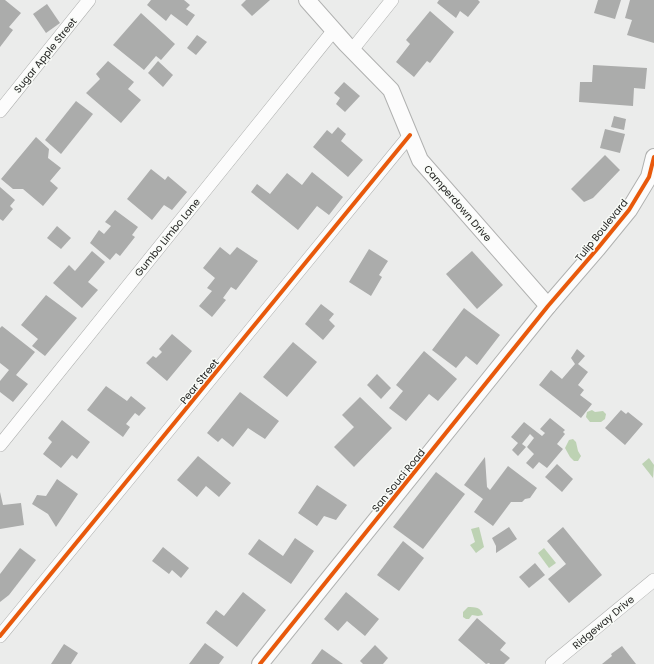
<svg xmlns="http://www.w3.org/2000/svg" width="654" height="664" font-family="Poppins,sans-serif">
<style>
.water{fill:#bdd2b3}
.building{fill:#abacab}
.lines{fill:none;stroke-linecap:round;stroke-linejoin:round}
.minor-casing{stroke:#b0b1b0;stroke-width:14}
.tertiary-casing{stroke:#b0b1b0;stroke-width:18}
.minor{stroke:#fcfcfc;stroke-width:13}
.tertiary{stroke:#fcfcfc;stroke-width:16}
.cycleway-casing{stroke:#f8fbf7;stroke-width:6}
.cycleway{stroke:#e8590c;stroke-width:4}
.labels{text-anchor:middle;stroke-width:3;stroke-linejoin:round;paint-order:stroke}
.street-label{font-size:10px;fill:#242423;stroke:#f8fbf7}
</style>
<rect width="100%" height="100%" fill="#ebeceb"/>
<g class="water">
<polygon points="592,410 595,412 603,411 606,414 605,419 601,422 590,422 586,417 587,412"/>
<polygon points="573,439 576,442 578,451 581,456 578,461 574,461 570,457 565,448 569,440"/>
<polygon points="649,458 654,465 653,478 642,464"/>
<polygon points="479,527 484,547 476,553 470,545 475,542 471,529"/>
<polygon points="544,548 556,563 549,568 538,553"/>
<path d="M 468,607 C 475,607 481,607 483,615 L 478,616 L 472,615 L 469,619 L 466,619 L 463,617 L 463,612 Z"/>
</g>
<g class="building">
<polygon points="0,0 5,0 21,13 9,27 13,30 0,47"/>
<polygon points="151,0 184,0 190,5 186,9 195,15 187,26 171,14 166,21 147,5"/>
<polygon points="246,0 270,0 252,16 241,5"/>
<polygon points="439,0 478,0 480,2 468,17 460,11 456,18 437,3"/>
<polygon points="598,0 621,0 615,19 594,13"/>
<polygon points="630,0 654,0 654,43 627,35 632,20 625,18"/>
<polygon points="47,4 60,23 46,33 33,14"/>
<polygon points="430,11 454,32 430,63 427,61 414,77 396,62 410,44 406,40"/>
<polygon points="141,13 175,44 161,60 156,56 144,70 113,45"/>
<polygon points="197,35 207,42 196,55 187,48"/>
<polygon points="108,61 134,82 128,89 141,100 121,123 86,93 100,79 96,74"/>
<polygon points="158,61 173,75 163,87 148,73"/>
<polygon points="593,65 647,68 645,89 634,88 633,106 579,102 580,82 592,82"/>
<polygon points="344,82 360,96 345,112 336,104 340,98 334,93"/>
<polygon points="76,101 93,114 61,154 45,140"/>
<polygon points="614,116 626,119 624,130 611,127"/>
<polygon points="338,127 346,134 341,141 363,160 348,177 313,147 327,130 332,134"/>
<polygon points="605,129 625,134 620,153 600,148"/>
<polygon points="36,137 49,149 48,158 61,168 50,181 58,188 43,206 23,189 13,189 1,179"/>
<polygon points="605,155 620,170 593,198 584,202 571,189"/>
<polygon points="151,169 165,180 168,176 187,192 172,210 164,205 152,220 127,199"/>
<polygon points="312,172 343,197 329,215 317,206 298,230 251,192 257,184 270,194 287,173 302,185"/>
<polygon points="0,187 15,200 10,206 13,209 3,221 0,219"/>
<polygon points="115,210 138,227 132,235 135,237 120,256 116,253 110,260 90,243 99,230 104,234 111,226 105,222"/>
<polygon points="57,226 71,238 61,249 47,238"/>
<polygon points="220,247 230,255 237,247 258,261 236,290 231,287 223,298 226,300 212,317 199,306 212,291 207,288 215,278 203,268"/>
<polygon points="369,249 388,261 379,275 382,277 371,296 349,282"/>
<polygon points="92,251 105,262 88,282 98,290 82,308 53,283 69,265 75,271"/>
<polygon points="472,251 503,285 477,309 446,274"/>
<polygon points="46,295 77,318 45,356 32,346 38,339 21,325"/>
<polygon points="321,304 334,314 329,320 335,326 323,340 305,324"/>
<polygon points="464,308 500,335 477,365 466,356 456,368 432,350"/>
<polygon points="2,326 35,352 16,375 28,384 13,402 0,392 0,381 9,370 0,363 0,328"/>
<polygon points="172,334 192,351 167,381 146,363 153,356 156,358 162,352 159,349"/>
<polygon points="293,342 317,362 287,397 263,377"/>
<polygon points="577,349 585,356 578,364 588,372 578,385 584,390 580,395 592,404 581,418 539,385 551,370 562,379 575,364 571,358"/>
<polygon points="424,351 457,379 438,401 429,394 406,421 389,408 403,391 396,385"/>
<polygon points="377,374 391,388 381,399 367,385"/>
<polygon points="106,386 127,401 131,396 146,408 139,416 135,413 126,424 130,427 123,437 87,410"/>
<polygon points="240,392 279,421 265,439 248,428 233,447 222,438 218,442 207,433"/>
<polygon points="360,397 392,428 354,467 334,447 354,427 342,415"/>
<polygon points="621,410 626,414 628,412 643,424 625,445 605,428"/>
<polygon points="550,418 565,430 563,432 565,434 557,444 563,449 547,468 539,462 533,469 526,463 534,454 527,447 534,438 530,434 522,444 526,447 518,456 512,450 518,443 511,437 524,422 542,436 545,433 540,429"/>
<polygon points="62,420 90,442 77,459 72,455 61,468 43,454 52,442 48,438"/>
<polygon points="198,456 231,483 219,497 206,486 197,497 177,480"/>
<polygon points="485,457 487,487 490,490 508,466 537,488 530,498 525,499 522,502 511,502 493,526 474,512 483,499 464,485"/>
<polygon points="557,464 573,479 562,492 545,477"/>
<polygon points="436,472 465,494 423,549 393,527"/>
<polygon points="57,479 78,494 56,527 48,514 32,504 37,495 46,496"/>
<polygon points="317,485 347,505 336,520 324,516 317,526 298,513"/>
<polygon points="0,492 3,505 21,503 24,525 0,529"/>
<polygon points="509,527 517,539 496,553 496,546 492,538"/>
<polygon points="563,527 602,575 569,603 548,579 566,564 547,541"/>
<polygon points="295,538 314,551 291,584 248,554 259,539 283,556"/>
<polygon points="403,541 424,558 399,591 377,575"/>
<polygon points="163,547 189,568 181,578 172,570 169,574 152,561"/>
<polygon points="20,548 36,560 9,595 0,602 0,574"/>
<polygon points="535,563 545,575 529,588 519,577"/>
<polygon points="243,592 266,610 237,647 206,623 216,610 224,616"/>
<polygon points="346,592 379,619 365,636 347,621 338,631 324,619"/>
<polygon points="477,618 506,643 500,650 510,658 504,664 490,664 489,663 486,664 458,640"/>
<polygon points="205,643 224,657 219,664 189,664"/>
<polygon points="64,644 78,653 71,664 51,664"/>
<polygon points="375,645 388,658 383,664 363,664 360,661"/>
<polygon points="622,646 636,664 602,664 612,656 611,654"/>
<polygon points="322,649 343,664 311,664"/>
</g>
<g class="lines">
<g class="minor-casing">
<g id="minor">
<polyline points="352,50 392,0"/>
<polyline points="0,111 89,0"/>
<polyline points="0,445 334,30"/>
<polyline points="0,636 410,135"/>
<polyline points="552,664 654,580"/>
</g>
</g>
<g class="tertiary-casing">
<g id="tertiary">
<polyline points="307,0 346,44 391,90 420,160 548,306"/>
<polyline points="260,664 548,306 598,248 629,210 649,177 654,157"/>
</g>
</g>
<use href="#minor" class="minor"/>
<use href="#tertiary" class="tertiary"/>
<g class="cycleway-casing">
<g id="cycleway">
<polyline points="0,636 410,135"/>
<polyline points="260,664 548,306 598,248 629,210 649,177 654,157"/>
</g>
</g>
<use href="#cycleway" class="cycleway"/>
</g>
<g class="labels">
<g class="street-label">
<text transform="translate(45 55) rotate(-51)" y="4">Sugar Apple Street</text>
<text transform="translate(458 203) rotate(49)" y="4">Camperdown Drive</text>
<text transform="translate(601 230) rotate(-51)" y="4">Tulip Boulevard</text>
<text transform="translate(167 237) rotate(-51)" y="4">Gumbo Limbo Lane</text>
<text transform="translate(199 381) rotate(-51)" y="4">Pear Street</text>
<text transform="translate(398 480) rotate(-51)" y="4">San Souci Road</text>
<text transform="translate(603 622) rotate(-40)" y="4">Ridgeway Drive</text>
</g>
</g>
</svg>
